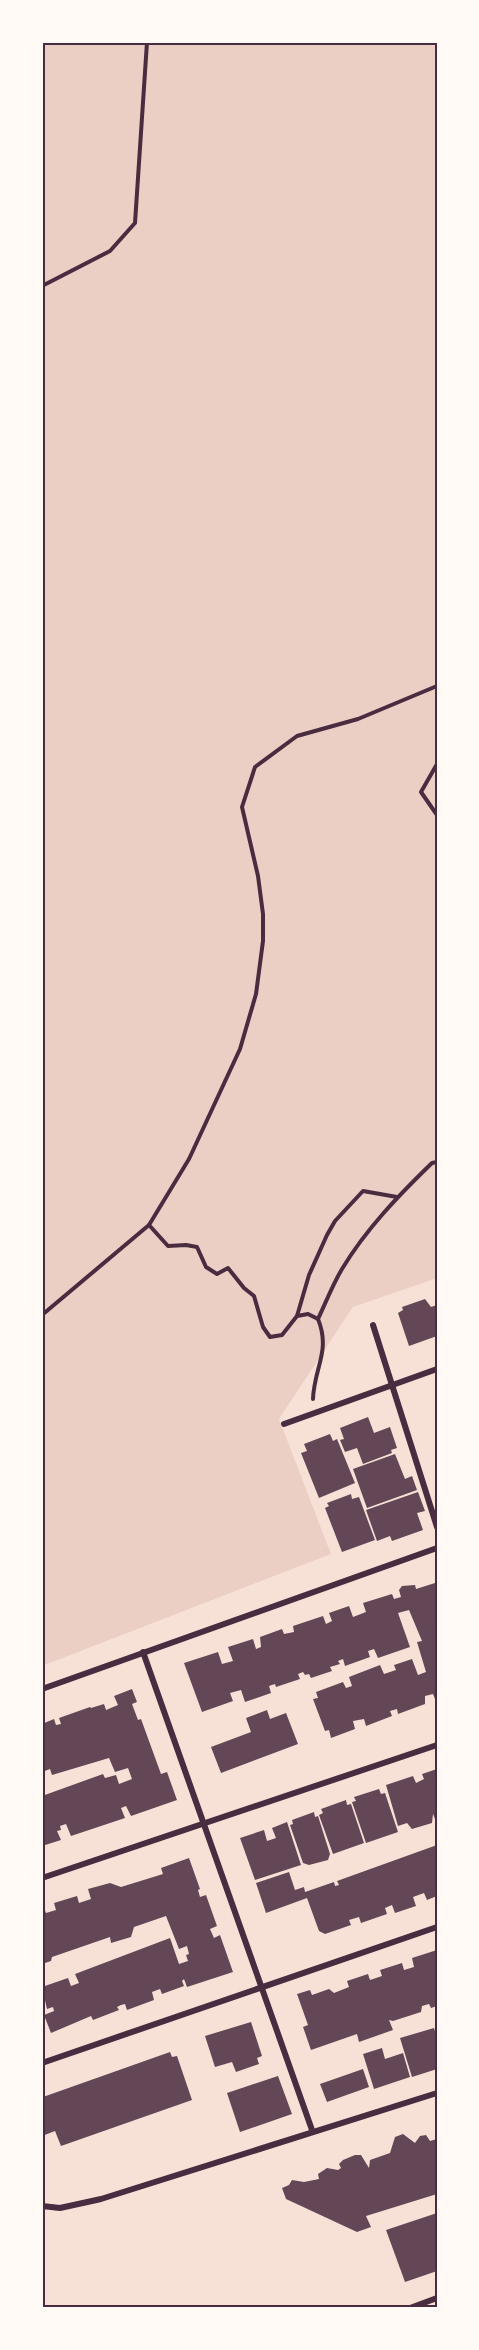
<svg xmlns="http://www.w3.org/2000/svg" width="479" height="2350" font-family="'Noto Sans',sans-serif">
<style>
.green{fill:#ebcfc5}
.building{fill:#644757}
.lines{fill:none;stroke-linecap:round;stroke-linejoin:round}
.path{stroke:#4a2c40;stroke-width:4}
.minor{stroke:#4a2c40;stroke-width:6}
.neatline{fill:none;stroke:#4a2c40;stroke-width:2}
</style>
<rect width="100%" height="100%" fill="#f7e1d7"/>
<polygon class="green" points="42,42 437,42 437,1278 353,1307 279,1419 331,1554 42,1666"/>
<g class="building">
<polygon points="425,1299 431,1307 437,1305 437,1336 409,1346 398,1313 403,1310 402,1307"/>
<polygon points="368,1417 374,1433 390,1427 397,1448 391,1450 392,1453 363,1464 357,1448 345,1452 340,1440 344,1439 340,1428"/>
<polygon points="330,1434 333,1441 337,1439 355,1483 319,1498 301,1453 307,1451 304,1444"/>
<polygon points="395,1454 405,1479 412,1476 417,1490 367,1508 353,1469"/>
<polygon points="418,1492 425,1511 417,1513 423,1530 392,1541 390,1536 377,1541 366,1510"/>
<polygon points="351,1494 352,1499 359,1497 375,1540 342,1552 325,1508 329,1506 327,1503"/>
<polygon points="435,1583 437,1585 437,1704 433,1694 425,1696 425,1704 398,1714 397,1709 390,1711 392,1716 366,1726 364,1719 353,1721 355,1729 331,1738 329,1730 325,1731 313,1699 318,1698 316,1692 343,1682 346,1688 352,1686 349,1677 380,1665 384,1674 396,1670 394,1665 412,1659 418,1675 426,1672 417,1642 422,1641 409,1610 398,1613 410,1647 378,1658 374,1649 368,1651 370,1657 345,1666 343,1659 338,1661 340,1664 330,1667 332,1671 311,1678 309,1674 305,1675 303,1672 298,1674 300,1679 276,1687 275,1684 269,1686 271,1693 245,1702 241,1690 230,1693 233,1701 202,1712 184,1663 218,1652 222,1664 233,1661 228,1647 253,1639 256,1649 261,1647 260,1637 282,1629 284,1634 294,1632 293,1626 323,1616 326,1624 332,1621 329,1613 349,1606 353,1617 366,1612 363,1603 392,1594 394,1599 401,1597 399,1590 402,1586 415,1585 416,1589"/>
<polygon points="132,1689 137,1702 132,1704 138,1720 141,1719 161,1774 167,1772 177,1800 131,1816 126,1806 121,1808 125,1818 71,1836 66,1824 60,1826 61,1830 57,1831 61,1840 42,1846 42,1796 103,1774 105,1778 116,1775 119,1784 132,1779 128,1768 115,1772 109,1758 52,1775 50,1769 42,1772 42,1724 54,1719 56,1725 61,1724 59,1718 90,1707 91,1708 104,1704 106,1710 118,1705 114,1696"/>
<polygon points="267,1710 270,1719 286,1713 298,1744 221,1773 211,1747 251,1732 246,1718"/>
<polygon points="437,1769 437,1824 433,1814 432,1823 412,1829 407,1823 398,1826 386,1785 413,1776 416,1783 424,1779 422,1774"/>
<polygon points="379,1789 381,1794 385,1793 398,1832 366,1843 352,1802 356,1801 354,1797"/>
<polygon points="346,1800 347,1805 351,1804 364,1843 333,1854 319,1815 323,1813 321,1809"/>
<polygon points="314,1812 315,1817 318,1816 330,1854 328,1860 309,1865 303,1863 290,1825 293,1824 292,1820"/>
<polygon points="287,1822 301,1865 255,1880 240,1838 264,1830 267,1841 276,1838 272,1828"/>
<polygon points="437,1845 437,1896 427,1900 424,1893 413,1897 416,1906 395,1913 392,1905 385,1908 387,1914 361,1923 359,1917 349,1920 351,1925 325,1934 319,1931 307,1898 266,1913 256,1883 289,1872 295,1890 304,1887 305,1892 334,1882 335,1886 339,1885 337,1881"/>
<polygon points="189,1858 200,1889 198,1890 200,1897 206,1895 217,1926 210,1929 214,1938 220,1935 233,1972 187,1987 184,1979 182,1981 184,1986 162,1994 160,1989 152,1992 154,2000 127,2010 125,2004 121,2005 117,2007 119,2010 93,2020 91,2016 51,2033 44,2015 54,2011 53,2007 47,2009 42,1987 68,1978 71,1986 79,1983 75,1974 170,1938 179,1964 188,1961 186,1955 189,1954 187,1946 179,1949 166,1916 134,1927 131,1937 111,1943 110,1937 52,1957 51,1961 42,1964 42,1903 46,1913 56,1910 54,1903 77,1896 79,1903 91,1899 88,1889 110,1883 121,1887 163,1874 161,1868"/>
<polygon points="437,1950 437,2006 431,2008 429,2004 422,2006 421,2012 393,2021 389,2020 393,2030 359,2042 357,2034 311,2050 303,2027 308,2025 297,1994 310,1990 312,1995 329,1989 334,1993 349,1987 347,1981 368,1974 370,1980 382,1976 380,1970 402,1963 404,1970 414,1967 412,1958"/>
<polygon points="251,2022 262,2056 257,2058 259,2064 236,2072 232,2062 215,2067 205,2036"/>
<polygon points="434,2028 437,2038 437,2069 412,2077 400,2038"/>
<polygon points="382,2048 385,2059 403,2053 410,2077 374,2089 363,2054"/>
<polygon points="170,2052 172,2057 177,2056 192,2100 61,2146 55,2131 42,2136 42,2101 45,2103 43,2097"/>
<polygon points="363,2069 369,2087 327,2102 320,2084"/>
<polygon points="278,2076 292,2114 240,2132 227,2093"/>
<polygon points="403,2134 415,2143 420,2136 426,2135 430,2141 437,2139 437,2194 366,2216 371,2227 357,2232 286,2199 282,2188 289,2185 292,2180 304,2182 319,2179 318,2174 327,2168 338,2170 341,2168 339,2164 343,2160 355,2155 361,2155 369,2168 370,2160 390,2153 395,2137"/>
<polygon points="437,2213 437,2271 405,2282 386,2230"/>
</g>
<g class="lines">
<g class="path">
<polyline points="42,286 110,251 135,223 147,42"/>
<polyline points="437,764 421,792 437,815"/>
<path d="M 149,1225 L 168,1246 L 186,1245 L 197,1247 L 206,1267 L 217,1274 L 228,1268 L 244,1288 L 254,1296 L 263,1327 L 270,1337 L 282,1335 L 297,1316 L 308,1314 L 318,1319 C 331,1351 314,1368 313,1399"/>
<polyline points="42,1315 149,1225 189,1159 240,1049 256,994 263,941 263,914 258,876 242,807 255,767 297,736 358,719 437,686"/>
<polyline points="297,1316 309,1275 327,1235 335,1221 363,1191 397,1197"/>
<path d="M 318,1319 C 326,1302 333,1284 342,1269 C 366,1229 399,1195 432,1163 L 437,1162"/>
</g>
<g class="minor">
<polyline points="373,1325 437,1527"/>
<polyline points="284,1424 437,1369"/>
<polyline points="143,1652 312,2130"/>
<polyline points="42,1689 437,1548"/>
<polyline points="42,1878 437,1745"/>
<polyline points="42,2063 437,1927"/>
<polyline points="42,2206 60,2208 101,2199 437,2093"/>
<polyline points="410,2308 437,2298"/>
</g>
</g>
<rect width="479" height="2350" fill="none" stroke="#fffaf5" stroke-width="87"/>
<rect x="44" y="44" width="392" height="2262" class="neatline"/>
</svg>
